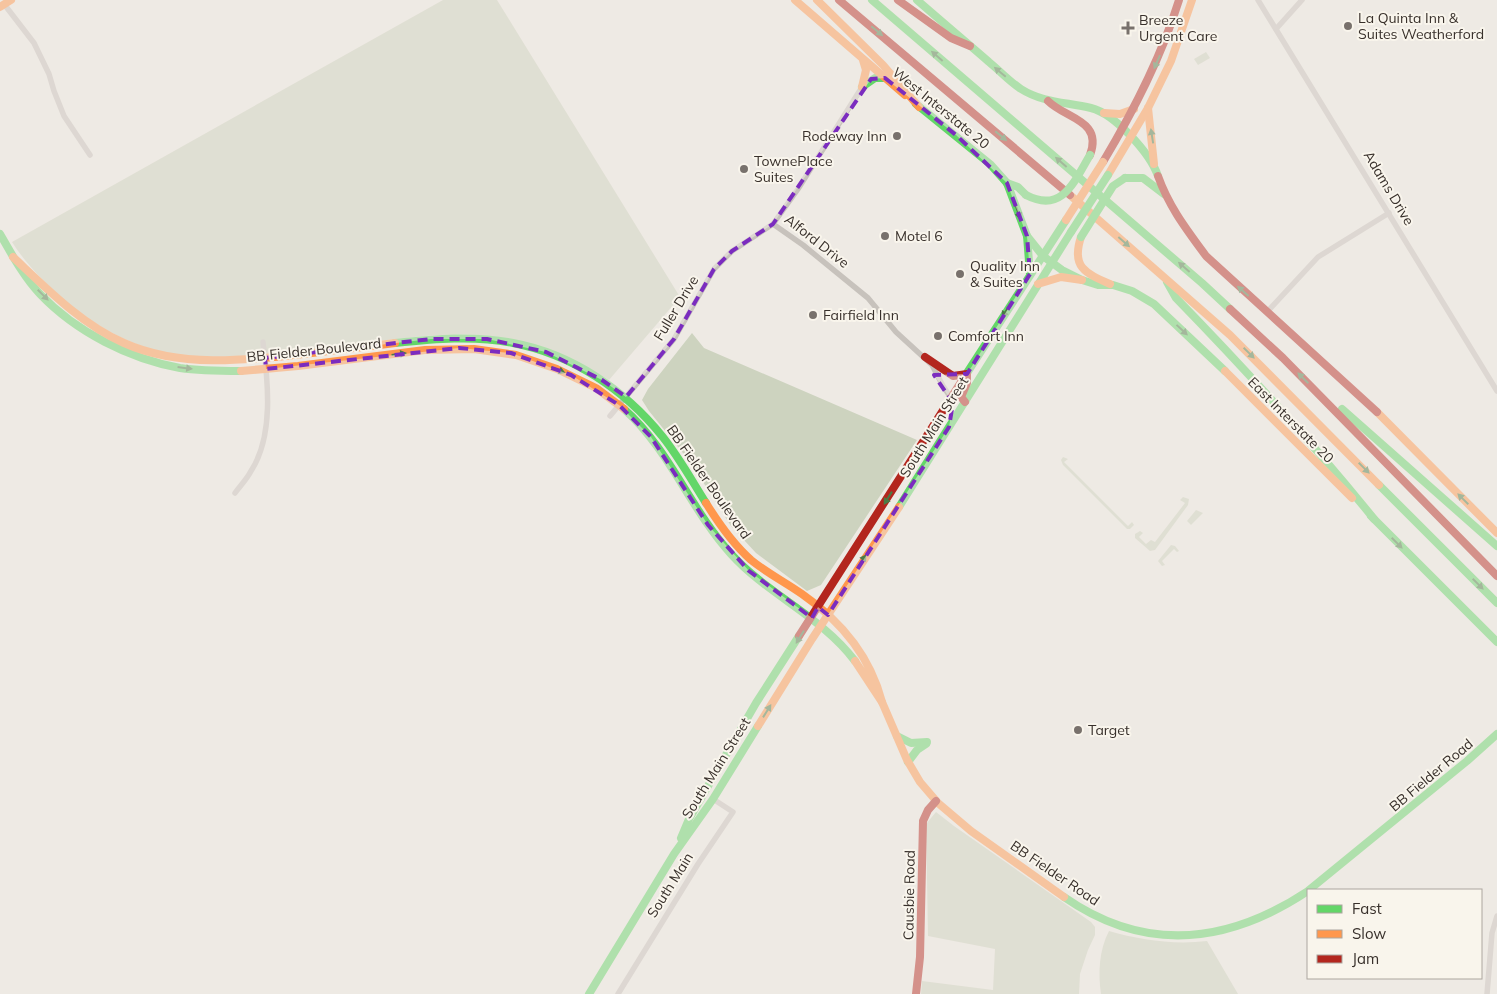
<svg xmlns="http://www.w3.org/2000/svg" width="1497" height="994" font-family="Mulish,sans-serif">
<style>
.green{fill:#cdd3bf}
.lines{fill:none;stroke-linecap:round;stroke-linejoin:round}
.street{stroke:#c7c2bc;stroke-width:5.5}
.fast{stroke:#63d668;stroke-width:8}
.slow{stroke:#ff974d;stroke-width:8}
.jam{stroke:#b3261e;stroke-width:8}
.fast-bridge{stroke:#63d668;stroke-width:8}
.slow-bridge{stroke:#ff974d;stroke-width:8}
.oneway{fill:#4b7b46}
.marked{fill:none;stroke:#7b2cbf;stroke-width:4;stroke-dasharray:10 6;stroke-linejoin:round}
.poi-dot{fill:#78716c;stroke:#f9f5ec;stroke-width:2}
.labels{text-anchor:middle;stroke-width:4;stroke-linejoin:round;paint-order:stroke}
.poi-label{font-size:14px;fill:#38302b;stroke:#f9f5ec;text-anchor:start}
.street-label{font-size:14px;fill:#38302b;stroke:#f9f5ec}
</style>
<rect width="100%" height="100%" fill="#eeeae4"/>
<g class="green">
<path d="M 443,0 L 497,0 L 680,297 L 609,380 C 573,359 531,341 489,336 C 453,332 415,337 379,341 C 315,349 236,365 172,354 C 131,347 93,325 62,298 C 43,281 26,264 12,242 Z"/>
<polygon points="1206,52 1210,58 1198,65 1194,59"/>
<polygon points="692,333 704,348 917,440 821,585 807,591 756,553 731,526 691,463 649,411 642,400 648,389"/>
<polygon points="1063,457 1068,459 1064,462 1128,526 1132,522 1134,525 1130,529 1127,529 1063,465 1061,460"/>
<polygon points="1183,497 1189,499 1188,505 1155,550 1150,551 1135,538 1135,534 1140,531 1143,533 1139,537 1146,544 1151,540 1155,542 1185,503 1180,500"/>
<polygon points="1196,510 1203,513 1191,525 1187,521"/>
<polygon points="1171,545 1175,546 1179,551 1177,552 1174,549 1162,561 1165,565 1162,566 1158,561"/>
<polygon points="936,812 954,826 1091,922 1095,927 1095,935 1088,950 1080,974 1079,994 921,994 922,981 993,990 995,949 928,936 926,824"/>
<path d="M 1109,931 C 1140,940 1174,945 1207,941 L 1238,994 L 1101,994 C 1098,973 1099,950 1109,931 Z"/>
</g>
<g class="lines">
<g class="street">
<polyline points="1258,0 1497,391"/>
<polyline points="4,4 34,43 49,74 54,91 64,116 90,155"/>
<polyline points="1276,29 1302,0"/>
<polyline points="773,224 803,245 868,298 896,332 932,365 943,386 951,398"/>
<polyline points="1267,312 1318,257 1389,213"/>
<polyline points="610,416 674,339 714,269 732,251 773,224 798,189 862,87"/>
<path d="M 235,493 C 240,486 247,479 251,471 C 274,436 268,381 263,342"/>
<polyline points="618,994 698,864 733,812 713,799"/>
<polyline points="1487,994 1492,933 1497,916"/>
</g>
<g class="fast">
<polyline points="872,0 1202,283 1230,309"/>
<path d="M 917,0 C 941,21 965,41 989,62 C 1000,71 1010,82 1021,89 C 1043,103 1067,102 1091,108 C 1115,114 1150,153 1158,176"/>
<polyline points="862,87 875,78 884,78"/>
<polyline points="916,104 990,164 1007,183 1027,236 1043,256 1062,270 1082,280 1098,285 1113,285 1132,291 1154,304 1225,371"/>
<polyline points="1125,178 1143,178 1164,194"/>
<polyline points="1007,183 1018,187 1026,195"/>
<path d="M 0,234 C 12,255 24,277 40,294 C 76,332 130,359 180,368 C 200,371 221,371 241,371"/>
<polyline points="1027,236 1030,274"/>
<path d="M 1167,282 L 1176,298 C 1245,369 1312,442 1374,519"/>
<path d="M 395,343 C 434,339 474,335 513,343 C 572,354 625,390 662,436 C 679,457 692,481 706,503"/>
<polyline points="965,376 1066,220"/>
<path d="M 624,409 C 670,450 690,509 731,554 C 768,595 821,616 855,661"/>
<polyline points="1342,409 1497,546"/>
<polyline points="1379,485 1497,603"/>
<polyline points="899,507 1071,232"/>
<polyline points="1371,516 1497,642"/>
<polyline points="897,736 911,743 927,742"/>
<polyline points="908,762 917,750 926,744"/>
<polyline points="681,838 689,819 756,703 799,636"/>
<polyline points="1309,890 1467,761 1497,734"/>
<path d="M 1064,897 C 1146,954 1228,944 1308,891"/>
<polyline points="589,994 674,854 713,799 758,726"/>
</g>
<g class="slow">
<polyline points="795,0 905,95"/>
<polyline points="817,0 883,65 919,107"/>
<polyline points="0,7 11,0"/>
<polyline points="862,87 866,70 863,60"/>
<polyline points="1148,108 1154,164"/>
<polyline points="1104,113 1120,114 1134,109"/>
<polyline points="1108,175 1148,108 1171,61 1192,0"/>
<polyline points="1070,195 1230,335 1379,485"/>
<path d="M 1081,237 C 1071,267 1085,273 1110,284"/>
<path d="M 13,257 C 46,288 81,324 124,343 C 182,369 250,360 312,353 C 340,349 367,347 395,343"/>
<polyline points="1038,284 1061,277 1082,280"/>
<polyline points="241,371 298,366 425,350 474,349 516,355 557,369 596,388 624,409"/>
<polyline points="1225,371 1352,498"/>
<polyline points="1377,412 1497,533"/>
<path d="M 706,503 C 719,524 733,544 751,560 C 767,573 785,582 802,594 C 841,621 870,656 882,702 L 855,661"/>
<polyline points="882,702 907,760 920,782 938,803 971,831 1064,897"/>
<polyline points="758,726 812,639 899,507"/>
</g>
<g class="jam">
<polyline points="839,0 1070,195"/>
<polyline points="898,0 951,38 970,46"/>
<path d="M 1048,101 C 1066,119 1103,120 1090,155"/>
<path d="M 1103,162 C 1134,110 1161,58 1179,0"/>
<path d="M 1158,176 C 1169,207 1187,230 1206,256 L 1377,412"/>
<polyline points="1230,309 1283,358 1497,576"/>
<polyline points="925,357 953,376 967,374 967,383 961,397 965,402"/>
<polyline points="799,636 965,376"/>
<polyline points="916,994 920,957 923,821 928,810 936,801"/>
</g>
<g class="fast-bridge">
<path d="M 1026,195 C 1062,214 1074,182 1090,155"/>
<polyline points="1071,232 1108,175"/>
<polyline points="1081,237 1113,186 1125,178"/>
</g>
<polyline class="slow-bridge" points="1066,220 1103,162"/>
</g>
<defs><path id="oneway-solid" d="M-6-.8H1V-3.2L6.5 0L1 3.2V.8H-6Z" transform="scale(1.25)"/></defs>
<g class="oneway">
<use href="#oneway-solid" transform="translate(877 31) rotate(40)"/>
<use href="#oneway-solid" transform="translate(937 56) rotate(-139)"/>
<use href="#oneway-solid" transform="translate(1157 62) rotate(114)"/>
<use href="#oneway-solid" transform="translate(1000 72) rotate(-140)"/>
<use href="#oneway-solid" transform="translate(1001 136) rotate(40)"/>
<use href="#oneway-solid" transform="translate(1152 136) rotate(-99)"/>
<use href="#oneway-solid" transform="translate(1061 162) rotate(-139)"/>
<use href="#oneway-solid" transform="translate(1018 212) rotate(70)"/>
<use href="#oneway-solid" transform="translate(1124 242) rotate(41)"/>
<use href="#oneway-solid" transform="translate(1184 267) rotate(-139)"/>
<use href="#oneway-solid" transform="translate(1243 291) rotate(-139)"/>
<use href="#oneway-solid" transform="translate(43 295) rotate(45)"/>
<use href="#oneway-solid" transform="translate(1006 311) rotate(122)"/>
<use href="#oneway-solid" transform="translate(1182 330) rotate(43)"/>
<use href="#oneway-solid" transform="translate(1249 353) rotate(44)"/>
<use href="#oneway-solid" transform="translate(399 354) rotate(-7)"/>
<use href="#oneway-solid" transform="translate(185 368) rotate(7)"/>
<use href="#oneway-solid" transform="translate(558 370) rotate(22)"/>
<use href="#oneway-solid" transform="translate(1303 378) rotate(-135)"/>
<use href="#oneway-solid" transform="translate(1364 468) rotate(45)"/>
<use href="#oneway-solid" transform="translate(888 498) rotate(122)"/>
<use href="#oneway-solid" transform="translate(1463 499) rotate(-135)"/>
<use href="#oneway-solid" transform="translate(1397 543) rotate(45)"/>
<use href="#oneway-solid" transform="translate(862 561) rotate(-57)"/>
<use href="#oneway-solid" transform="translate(1478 584) rotate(45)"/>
<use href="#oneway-solid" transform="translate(800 637) rotate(122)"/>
<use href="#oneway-solid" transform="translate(767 711) rotate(-58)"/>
</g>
<path d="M0 0H1497V994H0ZM 885,78 L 956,135 L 1007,183 L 1027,236 L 1030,274 L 967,374 L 934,375 L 953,403 L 949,427 L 828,615 L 818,607 L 812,618 L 749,571 L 708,525 L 651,437 L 619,405 L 571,375 L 511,353 L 459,348 L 266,369 L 265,358 L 431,339 L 487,339 L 546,352 L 602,380 L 626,397 L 674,339 L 714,269 L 732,251 L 773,224 L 871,79 Z" fill="#eeeae4" fill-opacity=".55" fill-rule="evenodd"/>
<path class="marked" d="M 885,78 L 956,135 L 1007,183 L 1027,236 L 1030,274 L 967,374 L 934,375 L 953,403 L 949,427 L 828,615 L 818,607 L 812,618 L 749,571 L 708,525 L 651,437 L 619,405 L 571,375 L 511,353 L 459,348 L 266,369 L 265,358 L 431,339 L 487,339 L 546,352 L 602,380 L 626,397 L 674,339 L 714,269 L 732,251 L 773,224 L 871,79 Z"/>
<g class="poi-dot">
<circle cx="1348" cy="26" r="5"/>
<path d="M1125.5 20.5h5v5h5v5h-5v5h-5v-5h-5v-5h5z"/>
<circle cx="897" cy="136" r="5"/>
<circle cx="744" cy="169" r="5"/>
<circle cx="885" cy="236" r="5"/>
<circle cx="960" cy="274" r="5"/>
<circle cx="813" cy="315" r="5"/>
<circle cx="938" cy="336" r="5"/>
<circle cx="1078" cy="730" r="5"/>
</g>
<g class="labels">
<g class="poi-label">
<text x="1358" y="23">La Quinta Inn &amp;<tspan x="1358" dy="16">Suites Weatherford</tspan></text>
<text x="1139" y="25">Breeze<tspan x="1139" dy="16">Urgent Care</tspan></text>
<text x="887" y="141" text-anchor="end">Rodeway Inn</text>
<text x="754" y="166">TownePlace<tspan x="754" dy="16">Suites</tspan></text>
<text x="895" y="241">Motel 6</text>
<text x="970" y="271">Quality Inn<tspan x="970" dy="16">&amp; Suites</tspan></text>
<text x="823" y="320">Fairfield Inn</text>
<text x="948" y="341">Comfort Inn</text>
<text x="1088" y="735">Target</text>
</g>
<g class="street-label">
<text transform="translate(941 108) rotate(39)" y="5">West Interstate 20</text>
<text transform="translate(1389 188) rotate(59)" y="5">Adams Drive</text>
<text transform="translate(817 241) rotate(38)" y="5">Alford Drive</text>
<text transform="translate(676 308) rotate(-59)" y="5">Fuller Drive</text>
<text transform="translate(314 350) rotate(-6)" y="5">BB Fielder Boulevard</text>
<text transform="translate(1291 420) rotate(45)" y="5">East Interstate 20</text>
<text transform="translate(934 427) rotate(-58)" y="5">South Main Street</text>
<text transform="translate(709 482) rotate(55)" y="5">BB Fielder Boulevard</text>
<text transform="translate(716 768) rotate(-58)" y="5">South Main Street</text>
<text transform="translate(1431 775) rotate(-40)" y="5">BB Fielder Road</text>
<text transform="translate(1055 873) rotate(34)" y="5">BB Fielder Road</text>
<text transform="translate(670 885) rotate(-58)" y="5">South Main</text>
<text transform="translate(909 895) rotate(-89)" y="5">Causbie Road</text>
</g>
</g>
<rect x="1307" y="889" width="175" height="90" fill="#f9f5ec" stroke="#aca69f"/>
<rect x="1317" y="905" width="25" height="8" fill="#63d668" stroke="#aca69f"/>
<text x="1352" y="914" font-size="15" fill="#38302b">Fast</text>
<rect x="1317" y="930" width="25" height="8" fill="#ff974d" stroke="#aca69f"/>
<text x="1352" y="939" font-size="15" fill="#38302b">Slow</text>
<rect x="1317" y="955" width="25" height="8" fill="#b3261e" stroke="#aca69f"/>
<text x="1352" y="964" font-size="15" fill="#38302b">Jam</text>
</svg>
